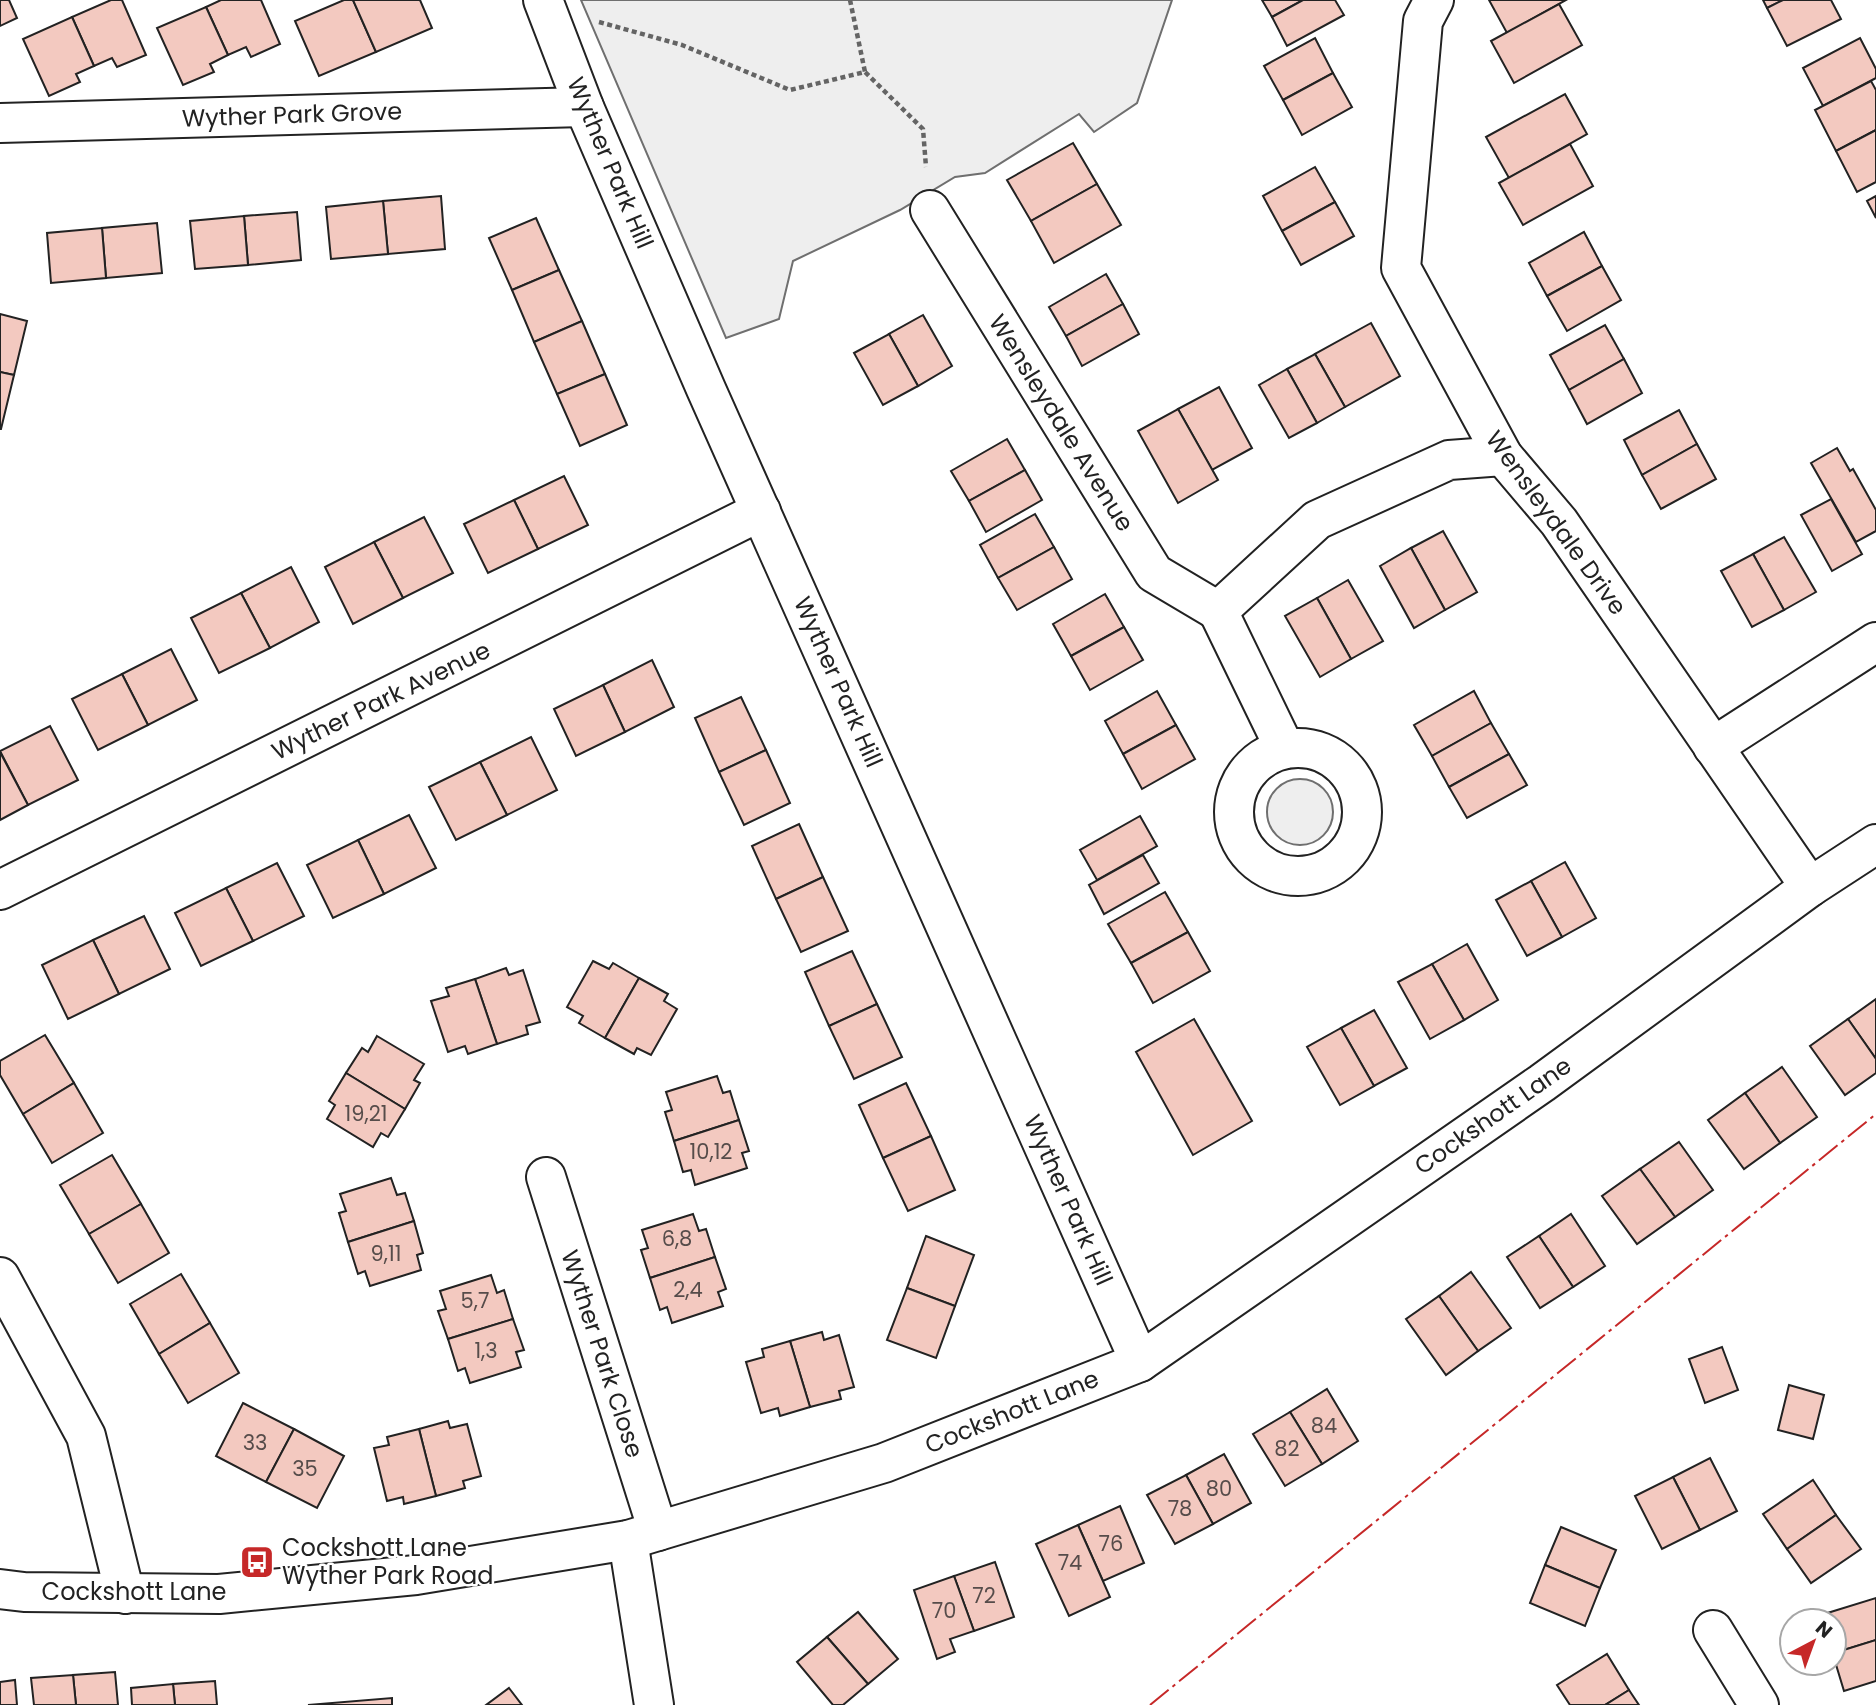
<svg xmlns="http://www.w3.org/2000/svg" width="1876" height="1705" font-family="Poppins,sans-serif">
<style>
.green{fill:#eee;stroke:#6f6f6f;stroke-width:2}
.building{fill:#f3c9c0;stroke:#222;stroke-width:2}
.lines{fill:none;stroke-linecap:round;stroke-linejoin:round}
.street-casing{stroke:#222;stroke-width:42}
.secondary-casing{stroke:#222;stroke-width:42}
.path{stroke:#646464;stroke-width:4.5;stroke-dasharray:5 3.5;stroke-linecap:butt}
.street{stroke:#fff;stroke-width:38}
.secondary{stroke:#fff;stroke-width:38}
.power{stroke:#c62828;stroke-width:2;stroke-dasharray:24 5 3.5 5;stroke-linecap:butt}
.labels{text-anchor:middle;stroke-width:5;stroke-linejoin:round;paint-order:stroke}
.number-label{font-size:21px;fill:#564c4a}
.street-label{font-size:24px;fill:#222;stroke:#fff}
.poi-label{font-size:24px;fill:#222;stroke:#fff;text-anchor:start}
</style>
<rect width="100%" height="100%" fill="#fff"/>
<g class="green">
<polygon points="581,0 1172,0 1137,103 1094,132 1079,114 985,173 955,177 900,210 793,261 779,319 726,338"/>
<circle cx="1300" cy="812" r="33"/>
</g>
<g class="building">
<polygon points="0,0 9,0 17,18 0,26"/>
<polygon points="111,0 122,0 146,55 117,67 112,58 94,66 72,17"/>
<polygon points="221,0 261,0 280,44 251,57 246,47 228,55 206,7"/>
<polygon points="344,0 353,0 376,52 319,76 295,21"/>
<polygon points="353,0 420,0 432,28 376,52"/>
<polygon points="1262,0 1303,0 1272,17"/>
<polygon points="1303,0 1335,0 1344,15 1287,46 1272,17"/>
<polygon points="1489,0 1566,0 1507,33"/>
<polygon points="1763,0 1783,0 1767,8"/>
<polygon points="1783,0 1831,0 1841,19 1787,46 1767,8"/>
<polygon points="1559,4 1582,45 1514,83 1491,41"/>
<polygon points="206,7 228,55 210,64 214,72 183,85 157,28"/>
<polygon points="72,17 94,66 76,74 80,82 49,96 23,39"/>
<polygon points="1315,38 1333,73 1283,100 1264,66"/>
<polygon points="1860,38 1876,69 1876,78 1823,106 1803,68"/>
<polygon points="1333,73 1352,107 1302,135 1283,100"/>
<polygon points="1871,81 1876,90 1876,130 1836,151 1815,110"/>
<polygon points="1565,94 1587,134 1509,178 1486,137"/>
<polygon points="1876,130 1876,182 1857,192 1836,151"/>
<polygon points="1073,143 1097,184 1031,221 1007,180"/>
<polygon points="1570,144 1593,186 1523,225 1499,183"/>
<polygon points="1315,167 1335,202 1282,231 1263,196"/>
<polygon points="1097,184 1121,225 1054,263 1031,221"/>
<polygon points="441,196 445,249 388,254 383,201"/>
<polygon points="1876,196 1876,218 1867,201"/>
<polygon points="383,201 388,254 331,259 326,207"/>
<polygon points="1335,202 1354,236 1301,265 1282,231"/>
<polygon points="297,212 301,260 248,265 244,216"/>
<polygon points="244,216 248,265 195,269 190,221"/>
<polygon points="536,218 559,270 512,290 489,238"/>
<polygon points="157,223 162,273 106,278 102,228"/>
<polygon points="102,228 106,278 51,283 47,233"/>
<polygon points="1584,232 1602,266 1547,296 1529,263"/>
<polygon points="1602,266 1621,300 1567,331 1547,296"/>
<polygon points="559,270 582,321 534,342 512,290"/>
<polygon points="1106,274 1123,304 1066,336 1049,307"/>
<polygon points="1123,304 1139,334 1082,366 1066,336"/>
<polygon points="0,314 27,321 14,375 0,372"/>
<polygon points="923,315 952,366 918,386 889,334"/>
<polygon points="582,321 605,374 557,394 534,342"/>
<polygon points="1371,323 1400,376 1345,407 1315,354"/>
<polygon points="1605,325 1624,359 1569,390 1550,355"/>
<polygon points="889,334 918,386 883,405 854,353"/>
<polygon points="1315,354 1345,407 1317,423 1287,369"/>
<polygon points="1624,359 1642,393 1587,424 1569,390"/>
<polygon points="1287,369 1317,423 1289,438 1259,385"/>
<polygon points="0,372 14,375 1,429 0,429"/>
<polygon points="605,374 627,425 580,446 557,394"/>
<polygon points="1219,387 1252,448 1212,470 1178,409"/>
<polygon points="1178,409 1218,480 1178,503 1138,431"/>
<polygon points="1679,410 1697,444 1642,475 1624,440"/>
<polygon points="1007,439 1025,470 969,501 951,471"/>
<polygon points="1697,444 1716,479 1661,509 1642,475"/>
<polygon points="1837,448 1850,471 1853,469 1876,510 1876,531 1856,542 1811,463"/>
<polygon points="1025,470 1042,500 986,532 969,501"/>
<polygon points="564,476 588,525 538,549 514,500"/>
<polygon points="1831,499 1862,554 1832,571 1801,515"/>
<polygon points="514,500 538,549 488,573 464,524"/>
<polygon points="1035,514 1054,547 998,578 980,545"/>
<polygon points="424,517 453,573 403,598 374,542"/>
<polygon points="1443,531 1477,592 1445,610 1411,548"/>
<polygon points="1784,537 1816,592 1784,610 1753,554"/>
<polygon points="374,542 403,598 353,624 325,567"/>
<polygon points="1054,547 1072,579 1017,610 998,578"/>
<polygon points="1411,548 1445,610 1414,628 1380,566"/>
<polygon points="1753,554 1784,610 1752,627 1721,571"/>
<polygon points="291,567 319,622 270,648 241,593"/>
<polygon points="1348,580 1383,641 1351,659 1317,598"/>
<polygon points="241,593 270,648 219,673 191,618"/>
<polygon points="1105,594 1124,627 1071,656 1053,624"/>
<polygon points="1317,598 1351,659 1320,677 1285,616"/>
<polygon points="1124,627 1143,660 1090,690 1071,656"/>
<polygon points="171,649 197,700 148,725 122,674"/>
<polygon points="652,660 674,707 625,732 603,685"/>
<polygon points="122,674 148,725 98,750 72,699"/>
<polygon points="603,685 625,732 576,756 554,709"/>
<polygon points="1157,691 1176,725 1123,754 1105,721"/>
<polygon points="1474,691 1491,723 1432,756 1414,725"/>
<polygon points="741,697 766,750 719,772 695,718"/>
<polygon points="1491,723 1509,754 1449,787 1432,756"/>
<polygon points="1176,725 1195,759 1142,789 1123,754"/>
<polygon points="50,726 78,780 28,805 0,751"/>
<polygon points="531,737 557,790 507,815 480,762"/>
<polygon points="766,750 790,803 744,825 719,772"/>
<polygon points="0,752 28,805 0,820"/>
<polygon points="1509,754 1527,785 1467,818 1449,787"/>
<polygon points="480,762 507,815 456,840 429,787"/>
<polygon points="409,815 436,868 384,894 358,840"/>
<polygon points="1140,816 1157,846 1097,880 1080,850"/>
<polygon points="799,824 823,877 776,899 752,846"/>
<polygon points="358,840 384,894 333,918 307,865"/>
<polygon points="1143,855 1159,883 1104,914 1089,885"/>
<polygon points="1565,862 1596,918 1562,937 1531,881"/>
<polygon points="277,863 304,916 253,941 226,888"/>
<polygon points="823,877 848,931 801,952 776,899"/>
<polygon points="1531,881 1562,937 1527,956 1496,900"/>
<polygon points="226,888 253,941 201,966 175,913"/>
<polygon points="1165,892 1188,932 1131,963 1108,924"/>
<polygon points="144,916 170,969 119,994 93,940"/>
<polygon points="1188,932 1210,971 1153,1003 1131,963"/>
<polygon points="93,940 119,994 68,1019 42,965"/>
<polygon points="1467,944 1498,1000 1464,1020 1432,964"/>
<polygon points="852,951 877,1004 829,1026 805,972"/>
<polygon points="593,961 609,969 613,963 639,978 605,1038 579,1023 583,1016 567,1007"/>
<polygon points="1432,964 1464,1020 1430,1039 1398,982"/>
<polygon points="506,968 509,975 523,970 540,1022 526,1026 528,1034 497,1044 475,979"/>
<polygon points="639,978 668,994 664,1001 677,1009 651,1055 637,1048 634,1054 605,1038"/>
<polygon points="475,979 497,1044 468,1054 465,1046 448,1052 431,1001 449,996 446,988"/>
<polygon points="1876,999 1876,1059 1848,1019"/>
<polygon points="877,1004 902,1057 854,1079 829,1026"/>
<polygon points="1374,1010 1407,1068 1374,1086 1341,1028"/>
<polygon points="1194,1019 1252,1121 1193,1155 1136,1052"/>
<polygon points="1848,1019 1876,1059 1876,1073 1845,1095 1810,1046"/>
<polygon points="1341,1028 1374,1086 1340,1105 1307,1047"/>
<polygon points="45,1035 74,1083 23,1114 0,1075 0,1061"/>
<polygon points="377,1036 424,1064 414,1080 420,1083 405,1109 346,1073 362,1048 368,1052"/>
<polygon points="1782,1067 1817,1117 1780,1143 1745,1093"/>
<polygon points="346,1073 405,1109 388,1137 381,1133 373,1147 327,1119 335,1105 329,1101"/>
<polygon points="717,1076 723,1093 730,1091 739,1120 674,1141 665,1112 672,1110 666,1092"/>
<polygon points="74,1083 103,1133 52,1163 23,1114"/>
<polygon points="906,1083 931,1136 883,1158 859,1105"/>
<polygon points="1745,1093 1780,1143 1744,1169 1708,1120"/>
<polygon points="739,1120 749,1151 742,1153 747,1168 695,1185 691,1170 683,1172 674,1141"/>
<polygon points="931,1136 955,1190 908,1211 883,1158"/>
<polygon points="1679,1142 1713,1190 1675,1217 1640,1169"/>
<polygon points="112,1155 141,1204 89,1234 60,1185"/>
<polygon points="1640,1169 1675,1217 1637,1244 1602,1196"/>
<polygon points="391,1178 397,1195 405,1193 414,1221 348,1242 339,1213 346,1211 340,1194"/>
<polygon points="141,1204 169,1253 118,1283 89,1234"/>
<polygon points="693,1214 699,1231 706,1229 715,1257 650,1278 641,1250 648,1248 642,1230"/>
<polygon points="1571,1214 1605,1266 1573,1287 1539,1236"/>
<polygon points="414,1221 423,1253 417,1255 421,1270 370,1286 365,1271 358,1274 348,1242"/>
<polygon points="926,1236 974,1255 955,1306 907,1288"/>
<polygon points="1539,1236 1573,1287 1540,1308 1507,1257"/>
<polygon points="715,1257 726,1289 718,1292 723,1306 672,1323 667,1307 660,1310 650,1278"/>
<polygon points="1471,1272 1511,1328 1478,1351 1439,1296"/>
<polygon points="181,1274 210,1323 159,1354 130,1304"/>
<polygon points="491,1275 497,1293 504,1290 513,1319 448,1339 438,1311 446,1309 440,1291"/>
<polygon points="907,1288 955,1306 936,1358 887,1340"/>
<polygon points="1439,1296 1478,1351 1446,1375 1406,1319"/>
<polygon points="513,1319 524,1350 516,1352 521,1367 470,1383 465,1368 458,1371 448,1339"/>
<polygon points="210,1323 239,1373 188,1403 159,1354"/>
<polygon points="822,1332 824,1340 839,1335 854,1387 839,1391 841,1399 810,1407 790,1341"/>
<polygon points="790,1341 810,1407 780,1416 778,1408 761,1413 746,1362 764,1357 762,1349"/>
<polygon points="1722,1347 1738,1390 1705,1403 1689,1359"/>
<polygon points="1789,1385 1824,1395 1813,1439 1778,1430"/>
<polygon points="1327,1389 1358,1441 1322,1464 1290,1412"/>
<polygon points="243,1403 294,1429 266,1482 216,1456"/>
<polygon points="1290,1412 1322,1464 1285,1486 1253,1434"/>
<polygon points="448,1421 450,1428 467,1424 481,1476 463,1481 465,1488 436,1496 419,1429"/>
<polygon points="294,1429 344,1456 317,1508 266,1482"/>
<polygon points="419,1429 436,1496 404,1504 403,1497 387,1501 374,1448 389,1445 387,1437"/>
<polygon points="1224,1454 1251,1503 1213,1524 1186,1475"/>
<polygon points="1710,1458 1737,1511 1700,1530 1673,1477"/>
<polygon points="1186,1475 1213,1524 1175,1544 1147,1495"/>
<polygon points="1673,1477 1700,1530 1662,1549 1635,1496"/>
<polygon points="1813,1480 1836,1515 1787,1549 1763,1514"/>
<polygon points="1120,1506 1144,1563 1103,1581 1078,1525"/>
<polygon points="1836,1515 1861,1549 1811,1583 1787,1549"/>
<polygon points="1078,1525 1110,1597 1069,1616 1036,1544"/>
<polygon points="1561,1527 1616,1550 1600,1588 1545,1565"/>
<polygon points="995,1562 1014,1617 974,1631 954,1576"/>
<polygon points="1545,1565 1600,1588 1585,1626 1530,1603"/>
<polygon points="954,1576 974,1631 950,1639 955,1652 937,1659 914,1590"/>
<polygon points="1876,1598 1876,1640 1834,1653 1834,1621 1823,1621 1821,1615"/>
<polygon points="858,1612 898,1659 868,1684 827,1637"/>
<polygon points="827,1637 868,1684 843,1705 833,1705 797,1662"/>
<polygon points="1876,1640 1876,1681 1844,1691 1834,1658 1834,1653"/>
<polygon points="1607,1654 1629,1690 1605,1705 1570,1705 1557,1685"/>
<polygon points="115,1672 118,1705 76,1705 73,1675"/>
<polygon points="73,1675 76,1705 34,1705 31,1678"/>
<polygon points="15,1680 17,1705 0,1705 0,1682"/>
<polygon points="215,1681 217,1705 175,1705 173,1684"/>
<polygon points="173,1684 175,1705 132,1705 131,1688"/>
<polygon points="509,1688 522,1705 486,1705"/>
<polygon points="1629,1690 1639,1705 1605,1705"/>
<polygon points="392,1698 392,1705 308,1705"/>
</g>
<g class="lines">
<g class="street-casing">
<g id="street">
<polyline points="543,0 584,107 706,389 1140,1362"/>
<polyline points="1434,0 1423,21 1401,268 1503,456 1559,522 1810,887"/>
<polyline points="0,123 584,107"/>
<polyline points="930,210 1154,573 1218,611"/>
<polyline points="1713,747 1876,642"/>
<circle cx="1298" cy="812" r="64"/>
<polyline points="1285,749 1218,611 1317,520 1449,460 1503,456"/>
<polyline points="0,890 761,511"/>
<polyline points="546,1177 658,1531"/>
<polyline points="0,1277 86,1436 125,1594"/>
<polyline points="628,1540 654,1705"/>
<polyline points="1713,1630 1759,1705"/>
</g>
</g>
<g class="secondary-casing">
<polyline id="secondary" points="0,1589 24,1592 219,1594 416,1575 628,1540 884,1463 1140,1362 1542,1083 1810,887 1876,844"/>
</g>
<g class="path">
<polyline points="850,0 865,72"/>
<polyline points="599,22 682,45 790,90 865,72 923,129 926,167"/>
</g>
<use href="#street" class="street"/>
<use href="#secondary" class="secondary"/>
<polyline class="power" points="1150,1705 1876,1114"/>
</g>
<defs>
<g id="bus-square" transform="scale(1.75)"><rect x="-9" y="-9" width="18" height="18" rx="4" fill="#c62828" stroke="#fff"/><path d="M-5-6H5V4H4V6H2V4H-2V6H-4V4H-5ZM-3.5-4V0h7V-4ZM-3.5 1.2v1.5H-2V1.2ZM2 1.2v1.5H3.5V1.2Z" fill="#fff"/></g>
</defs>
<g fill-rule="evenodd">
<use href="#bus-square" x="257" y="1562"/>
</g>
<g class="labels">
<g class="number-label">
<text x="366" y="1121">19,21</text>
<text x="711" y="1159">10,12</text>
<text x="677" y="1246">6,8</text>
<text x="386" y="1261">9,11</text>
<text x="688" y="1297">2,4</text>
<text x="475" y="1308">5,7</text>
<text x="486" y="1358">1,3</text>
<text x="1324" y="1433">84</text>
<text x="255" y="1450">33</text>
<text x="1287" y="1456">82</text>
<text x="305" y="1476">35</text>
<text x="1219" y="1496">80</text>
<text x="1180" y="1516">78</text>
<text x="1111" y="1551">76</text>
<text x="1070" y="1570">74</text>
<text x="984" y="1603">72</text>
<text x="944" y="1618">70</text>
</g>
<g class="street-label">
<text transform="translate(292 115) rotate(-2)" y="8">Wyther Park Grove</text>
<text transform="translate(610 163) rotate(67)" y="8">Wyther Park Hill</text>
<text transform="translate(1061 423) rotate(58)" y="8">Wensleydale Avenue</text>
<text transform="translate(1556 523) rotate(54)" y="8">Wensleydale Drive</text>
<text transform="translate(838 682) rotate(66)" y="8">Wyther Park Hill</text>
<text transform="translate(381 701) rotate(-26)" y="8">Wyther Park Avenue</text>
<text transform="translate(1493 1116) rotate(-35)" y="8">Cockshott Lane</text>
<text transform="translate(1068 1200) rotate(66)" y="8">Wyther Park Hill</text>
<text transform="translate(602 1354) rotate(72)" y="8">Wyther Park Close</text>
<text transform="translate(1012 1412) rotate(-22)" y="8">Cockshott Lane</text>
<text x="134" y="1600">Cockshott Lane</text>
</g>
<g class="poi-label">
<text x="282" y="1556">Cockshott Lane<tspan x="282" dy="28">Wyther Park Road</tspan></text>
</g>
</g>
<g transform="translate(1813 1642) rotate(41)"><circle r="33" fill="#ffffff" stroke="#a7a7a7" stroke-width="2"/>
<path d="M0-5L12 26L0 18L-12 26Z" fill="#c62828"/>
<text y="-10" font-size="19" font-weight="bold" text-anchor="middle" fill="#222222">N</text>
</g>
</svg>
